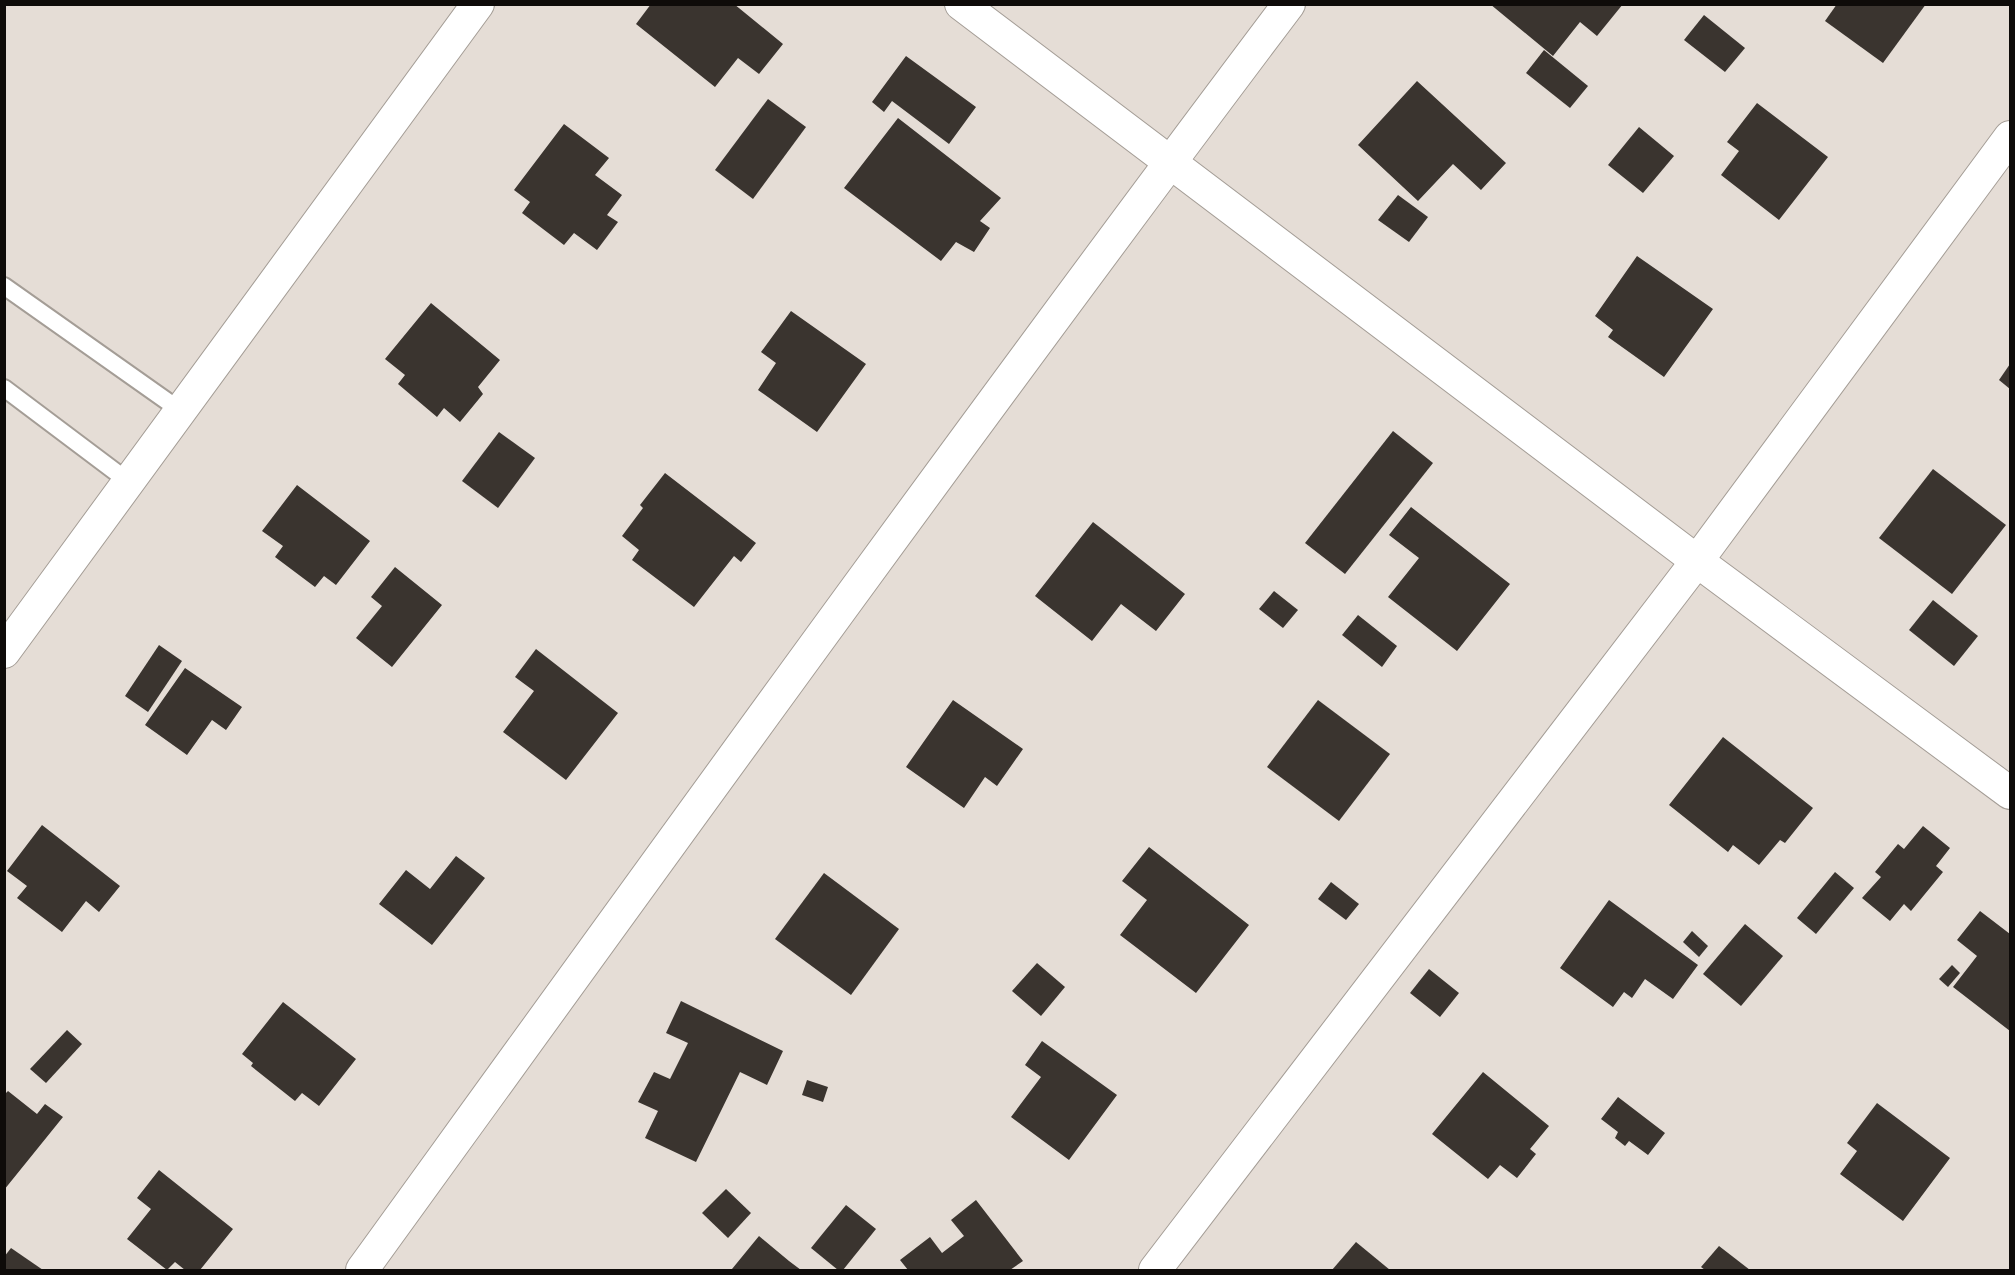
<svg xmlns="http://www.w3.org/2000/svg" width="2015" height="1275" font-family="'Space Grotesk',sans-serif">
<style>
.building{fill:#3a342f}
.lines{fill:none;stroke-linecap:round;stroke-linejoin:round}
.service-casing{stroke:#a49d96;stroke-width:20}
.minor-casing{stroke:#a49d96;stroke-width:34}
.service{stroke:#fff;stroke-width:16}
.minor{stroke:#fff;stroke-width:32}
</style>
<rect width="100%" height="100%" fill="#e5ddd6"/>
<g class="building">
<polygon points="651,4 734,4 783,44 759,74 738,58 715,87 636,24"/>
<polygon points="1490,4 1623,4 1597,36 1580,22 1553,56"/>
<polygon points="1837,4 1926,4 1883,63 1825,21"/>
<polygon points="1704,15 1745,48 1725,72 1684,40"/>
<polygon points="1544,50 1588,86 1570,108 1526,73"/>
<polygon points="906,56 976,107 949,144 892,101 884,112 872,102"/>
<polygon points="1417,81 1506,163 1481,190 1453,164 1418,201 1358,145"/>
<polygon points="768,99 806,127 753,199 715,170"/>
<polygon points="1757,103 1828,157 1779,220 1721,175 1739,151 1727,142"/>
<polygon points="898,118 1001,198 980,221 990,228 974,252 956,242 941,261 844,188"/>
<polygon points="564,124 609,158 595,175 622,195 607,215 618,222 597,250 574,233 564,245 522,213 530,202 514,190"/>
<polygon points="1639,127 1674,156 1643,193 1608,165"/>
<polygon points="1398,195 1428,217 1409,242 1378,220"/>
<polygon points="1637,256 1713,309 1664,377 1608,337 1613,330 1595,316"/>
<polygon points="431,303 500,360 478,387 483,394 460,422 444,408 437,417 398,384 405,375 385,359"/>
<polygon points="791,311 866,364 817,432 758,390 776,363 761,352"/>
<polygon points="2010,364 2010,389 1999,380"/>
<polygon points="1393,431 1433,463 1345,574 1305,543"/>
<polygon points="499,432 535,458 498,508 462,481"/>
<polygon points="1933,469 2006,525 1952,594 1879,538"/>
<polygon points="665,473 756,543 741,562 734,556 694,607 632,560 639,550 622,536 643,508 640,505"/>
<polygon points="297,485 370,541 336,585 324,576 315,587 275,557 283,546 262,531"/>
<polygon points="1411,507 1510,584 1457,651 1388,597 1419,558 1389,535"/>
<polygon points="1093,522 1185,594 1156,631 1121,604 1092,641 1035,596"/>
<polygon points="395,567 442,605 392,667 356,638 382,606 371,597"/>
<polygon points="1274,591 1298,610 1283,628 1259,609"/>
<polygon points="1933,600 1978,636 1954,666 1909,630"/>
<polygon points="1358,615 1397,646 1382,667 1342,635"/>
<polygon points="159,645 182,661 148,712 125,696"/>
<polygon points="536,649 618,713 566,780 503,732 534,691 515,677"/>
<polygon points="185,668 242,707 226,730 212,720 187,755 145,725"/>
<polygon points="953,700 1023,749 997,786 985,777 964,808 906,767"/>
<polygon points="1318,700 1390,754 1339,821 1267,767"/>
<polygon points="1723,737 1813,808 1785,843 1780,840 1759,865 1733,845 1728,852 1669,805"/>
<polygon points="42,825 120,886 99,912 86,901 62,932 17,898 27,886 7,871"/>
<polygon points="1923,826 1950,848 1936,866 1943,872 1911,911 1904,904 1890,921 1862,898 1881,877 1875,872 1898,844 1904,849"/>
<polygon points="1149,847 1249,925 1196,993 1120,935 1147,900 1122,881"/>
<polygon points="456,856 485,878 432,945 379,904 406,870 430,889"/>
<polygon points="1835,872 1854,888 1816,934 1797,918"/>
<polygon points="824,873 899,929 851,995 775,939"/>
<polygon points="1331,882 1359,904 1346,920 1318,899"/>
<polygon points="1609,900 1698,965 1673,999 1645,979 1632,998 1624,992 1613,1007 1560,968"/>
<polygon points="1980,911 2010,934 2010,1031 1953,987 1977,956 1957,940"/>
<polygon points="1745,924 1783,956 1741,1006 1703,974"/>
<polygon points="1692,931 1708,946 1699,957 1683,942"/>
<polygon points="1037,963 1065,987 1041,1016 1012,991"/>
<polygon points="1952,965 1960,973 1948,987 1939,979"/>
<polygon points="1429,969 1459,993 1440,1017 1410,993"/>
<polygon points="681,1001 783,1051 767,1085 740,1072 696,1162 645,1138 658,1111 638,1102 654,1072 670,1079 688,1043 666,1033"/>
<polygon points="283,1002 356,1059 319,1106 302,1093 295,1101 251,1066 253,1063 242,1054"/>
<polygon points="67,1030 82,1044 46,1083 30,1069"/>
<polygon points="1042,1041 1117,1095 1069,1160 1011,1117 1041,1077 1025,1065"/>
<polygon points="1483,1072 1549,1126 1530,1149 1536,1154 1517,1178 1500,1165 1488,1179 1432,1134"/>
<polygon points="807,1080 828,1087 823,1102 802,1095"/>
<polygon points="8,1091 37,1114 45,1104 63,1117 4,1190 4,1095"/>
<polygon points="1618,1097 1665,1133 1648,1155 1629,1141 1625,1146 1615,1138 1618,1132 1601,1119"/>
<polygon points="1877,1103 1950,1158 1903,1221 1840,1174 1857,1151 1847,1143"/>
<polygon points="159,1170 233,1229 200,1270 185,1270 175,1262 167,1270 127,1239 151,1209 137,1198"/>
<polygon points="726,1189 751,1213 728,1238 702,1213"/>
<polygon points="976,1200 1023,1261 1010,1270 908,1270 900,1260 930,1237 942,1253 964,1236 951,1220"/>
<polygon points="846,1205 876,1229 843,1270 838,1270 811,1248"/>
<polygon points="759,1236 789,1261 801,1270 734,1270 732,1269"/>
<polygon points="1356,1242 1390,1270 1332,1270"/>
<polygon points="1719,1246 1750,1270 1705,1270 1701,1267"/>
<polygon points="11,1248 43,1270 4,1270 4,1257"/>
</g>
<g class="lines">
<g class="service-casing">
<g id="service">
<polyline points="4,286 181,411"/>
<polyline points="4,388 129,482"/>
</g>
</g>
<g class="minor-casing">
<g id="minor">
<polyline points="961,4 1697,561 2010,793"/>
<polyline points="4,652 478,4"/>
<path d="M 362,1270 C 668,847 974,422 1289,4"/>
<polyline points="1155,1270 1697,561 2010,137"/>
</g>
</g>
<use href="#service" class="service"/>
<use href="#minor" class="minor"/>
</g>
<rect width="2015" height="1275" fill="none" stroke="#0e0b09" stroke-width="12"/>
</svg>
